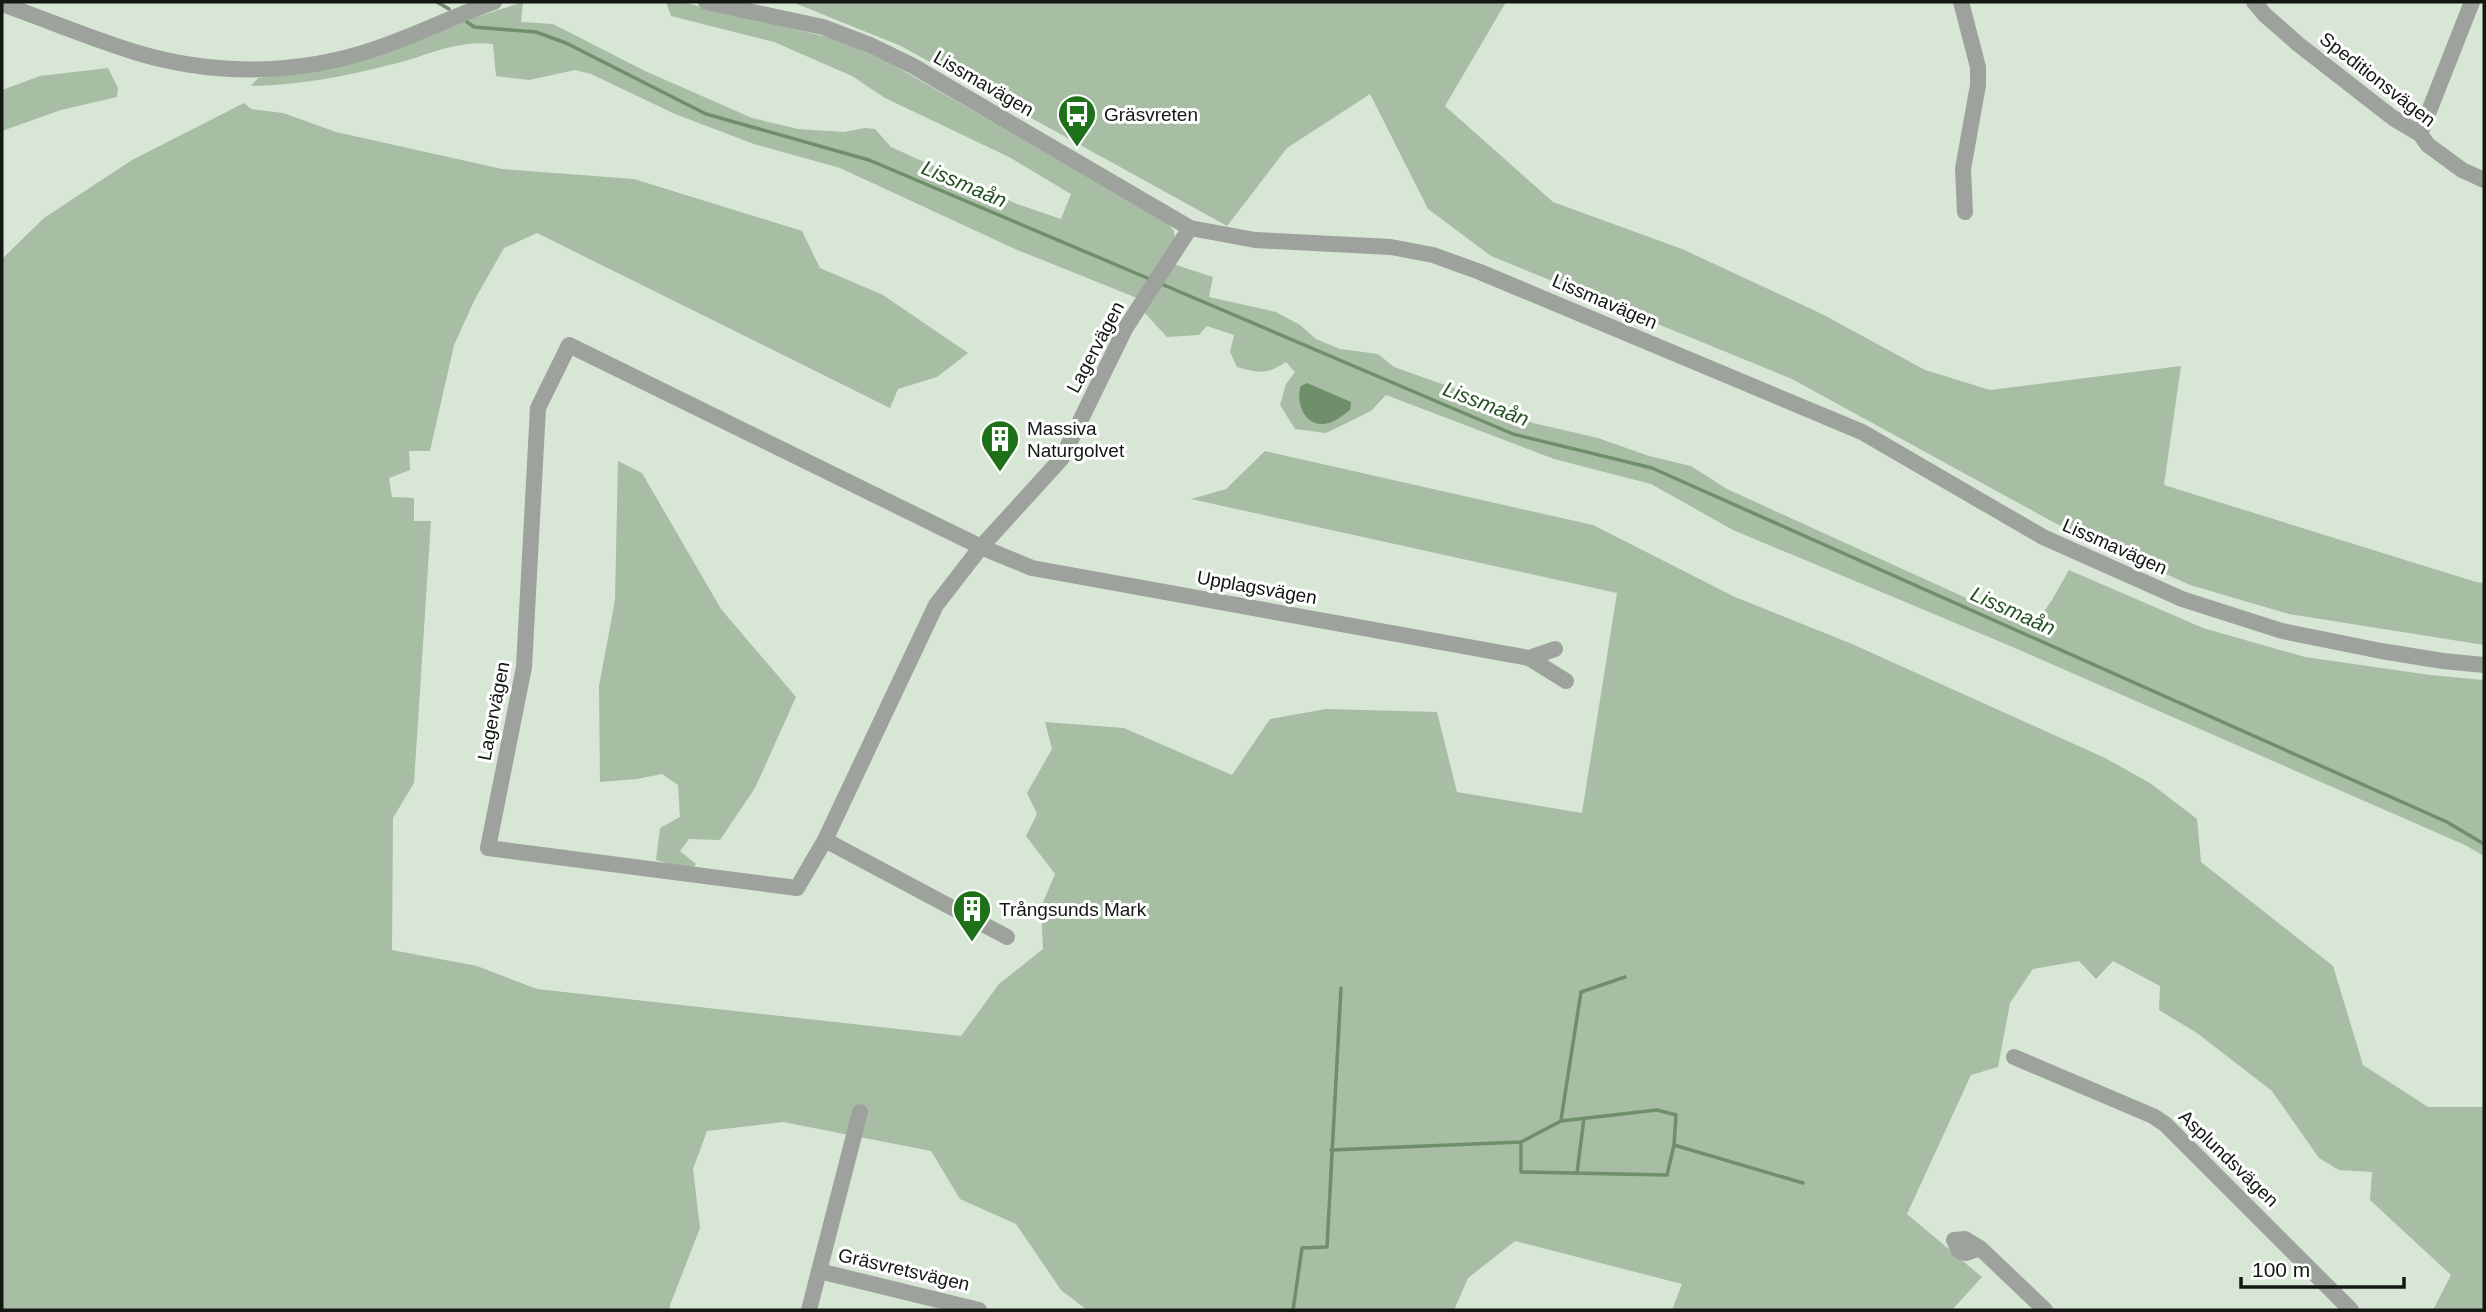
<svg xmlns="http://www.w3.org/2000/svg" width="2486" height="1312" font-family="Helvetica,sans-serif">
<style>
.green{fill:#a7bda4}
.water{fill:#6f8f6b}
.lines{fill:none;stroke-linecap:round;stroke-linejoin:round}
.stream{stroke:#6f8f6b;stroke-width:3.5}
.minor{stroke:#9da39c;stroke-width:16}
.labels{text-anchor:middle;stroke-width:6;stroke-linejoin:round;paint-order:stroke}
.street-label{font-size:19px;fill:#131813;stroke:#fff}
.poi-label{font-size:19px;fill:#131813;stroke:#fff;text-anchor:start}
.water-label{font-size:21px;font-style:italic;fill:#245220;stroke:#fff}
</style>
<rect width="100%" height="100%" fill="#d8e6d6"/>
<g class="green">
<path d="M 523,2 L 521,22 L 553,24 L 645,71 L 752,118 L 798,129 L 844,132 L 865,128 L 875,129 L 891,147 L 1017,204 L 1061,219 L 1071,194 L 1009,157 L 885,98 L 852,76 L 774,42 L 671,16 L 666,2 L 682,2 L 827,37 L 855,47 L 895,66 L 1167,222 L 1174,231 L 1175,240 L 1137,298 L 1015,249 L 840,168 L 754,144 L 675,114 L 591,74 L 575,70 L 529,80 L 496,76 L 493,44 C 456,39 425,57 389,65 C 343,77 299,85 251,86 L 258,78 L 306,71 Z"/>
<polygon points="792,2 1506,2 1445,106 1553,202 1682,249 1822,314 1925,370 1990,390 2181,366 2164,485 2476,582 2484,583 2484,645 2289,614 2190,585 2055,523 1792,379 1491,256 1428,209 1370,94 1287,148 1227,226 901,46"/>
<polygon points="108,68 118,88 117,97 61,110 2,131 2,90 40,76"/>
<polygon points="244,103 251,109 283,113 336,132 502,169 634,179 802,231 820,268 883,295 968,353 937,377 898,389 890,408 537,233 504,248 475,299 454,345 430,451 409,451 410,470 389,478 392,497 414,498 414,521 431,521 414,783 393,818 392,950 477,966 537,989 961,1036 999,984 1043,949 1041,907 1055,874 1026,836 1037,814 1027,793 1052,749 1045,722 1124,728 1232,775 1270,719 1326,709 1437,712 1457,792 1582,813 1617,593 1191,499 1226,489 1265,451 1593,525 1735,597 1852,644 2105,758 2150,783 2197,819 2201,862 2333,966 2363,1065 2428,1107 2484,1107 2484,1310 2433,1310 2451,1275 2370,1200 2372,1172 2339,1170 2319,1158 2272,1091 2197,1033 2159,1010 2160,986 2113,961 2096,979 2079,961 2033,969 2010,1003 1998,1067 1971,1075 1907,1214 1982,1277 1952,1310 1672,1310 1682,1284 1515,1241 1468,1278 1454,1310 1087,1310 1061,1290 1016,1224 960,1199 931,1151 783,1122 707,1131 693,1169 700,1228 670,1305 670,1310 2,1310 2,259 44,218 132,160"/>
<path d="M 1173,264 L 1213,277 L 1209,297 L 1276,312 L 1300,325 L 1316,339 L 1340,349 L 1378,354 L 1394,367 L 1459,390 L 1533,423 L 1598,438 L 1649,456 L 1691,466 L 1727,489 L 2021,623 L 2037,621 L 2052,600 L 2069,570 L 2203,628 L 2305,657 L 2430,675 L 2484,680 L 2484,856 L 2465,845 L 2015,648 L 1733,530 L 1651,484 L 1554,459 L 1386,395 L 1371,411 L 1326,433 L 1295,429 L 1280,405 L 1286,384 L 1295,372 L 1286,362 C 1266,375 1259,373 1237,367 L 1230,352 L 1234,335 L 1207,326 L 1199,335 L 1167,337 L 1143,311 Z"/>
<polygon points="618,461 642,473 721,609 796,697 755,788 720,840 689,839 680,851 696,864 692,871 656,860 660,828 680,817 678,785 662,774 637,779 600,782 599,686 615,600"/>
</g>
<path class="water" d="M 1307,383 L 1351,402 L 1350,410 C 1342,416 1334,423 1324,424 C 1304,426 1295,401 1301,386 Z"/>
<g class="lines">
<g class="stream">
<polyline points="437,2 449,9"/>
<polyline points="467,22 474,27 536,32 566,43 706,114 869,160 1152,280"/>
<polyline points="1159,283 1513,434 1652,468 2447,822 2484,844"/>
<polyline points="1561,1120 1581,992 1625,977"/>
<polyline points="1521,1142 1521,1172 1667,1175 1674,1145 1803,1183"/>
<polyline points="1331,1150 1521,1142 1561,1121 1657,1110 1676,1115 1674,1145"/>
<polyline points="1577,1173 1584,1118"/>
<polyline points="1293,1310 1302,1248 1327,1247 1341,988"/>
</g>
<g class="minor">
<polyline points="706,2 823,27 870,45 913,66 1190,228 1255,240 1391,247 1433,255 1480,272 1862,432 2043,537 2182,599 2282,631 2381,651 2443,661 2484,665"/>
<polyline points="1961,2 1978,67 1978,85 1963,169 1965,212"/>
<polyline points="2254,2 2265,15 2298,44 2393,118 2420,134 2428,145 2462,170 2484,180"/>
<path d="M 2,4 C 47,20 92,39 138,53 C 215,76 298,75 375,49 C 415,36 453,16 494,2"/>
<polyline points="2420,134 2472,2"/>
<polyline points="1190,228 1125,329 1062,458 981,547 936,605 825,840 797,888 488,848 524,667 538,408 569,345 981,547 1032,568 1529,658 1566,681"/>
<polyline points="1529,658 1555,649"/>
<polyline points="825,840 1007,937"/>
<polyline points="2014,1057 2153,1116 2165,1124 2351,1310"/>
<polyline points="1980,1248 1966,1253 1959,1251 1954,1240 1965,1239 1980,1248 2045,1310"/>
<polyline points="819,1271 979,1310"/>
<polyline points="809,1310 860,1112"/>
</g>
</g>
<defs>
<g id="bus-pin" transform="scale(2.0125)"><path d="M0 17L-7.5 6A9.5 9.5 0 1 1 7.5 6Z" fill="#1f7119" stroke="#fff"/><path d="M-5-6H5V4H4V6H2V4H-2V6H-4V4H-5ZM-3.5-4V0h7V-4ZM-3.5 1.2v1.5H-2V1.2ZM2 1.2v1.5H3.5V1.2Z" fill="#fff"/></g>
<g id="building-pin" transform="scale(2.0125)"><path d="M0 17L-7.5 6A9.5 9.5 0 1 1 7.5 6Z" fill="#1f7119" stroke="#fff"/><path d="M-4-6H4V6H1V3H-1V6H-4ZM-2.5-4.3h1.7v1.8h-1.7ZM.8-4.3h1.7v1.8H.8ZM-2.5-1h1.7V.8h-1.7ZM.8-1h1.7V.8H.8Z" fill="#fff"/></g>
</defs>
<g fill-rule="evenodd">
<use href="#bus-pin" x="1077" y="114"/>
<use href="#building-pin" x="1000" y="439"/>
<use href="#building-pin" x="972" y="909"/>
</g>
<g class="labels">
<g class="street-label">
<text transform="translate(2378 79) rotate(38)" y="7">Speditionsvägen</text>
<text transform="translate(984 83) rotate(30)" y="7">Lissmavägen</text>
<text transform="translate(1605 301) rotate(23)" y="7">Lissmavägen</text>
<text transform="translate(1095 347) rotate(-62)" y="7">Lagervägen</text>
<text transform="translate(2115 546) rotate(24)" y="7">Lissmavägen</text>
<text transform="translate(1257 587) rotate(10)" y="7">Upplagsvägen</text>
<text transform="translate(493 711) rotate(-79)" y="7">Lagervägen</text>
<text transform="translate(2229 1158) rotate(44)" y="7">Asplundsvägen</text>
<text transform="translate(904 1269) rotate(13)" y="7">Gräsvretsvägen</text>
</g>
<g class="poi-label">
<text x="1104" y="121">Gräsvreten</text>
<text x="1027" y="435">Massiva<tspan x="1027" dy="22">Naturgolvet</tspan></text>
<text x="999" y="916">Trångsunds Mark</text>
</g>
<g class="water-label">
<text transform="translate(964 184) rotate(23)" y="7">Lissmaån</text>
<text transform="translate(1486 404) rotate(21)" y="7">Lissmaån</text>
<text transform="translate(2013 611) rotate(24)" y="7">Lissmaån</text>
</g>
</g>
<rect width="2486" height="1312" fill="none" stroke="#131813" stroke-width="7"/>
<path d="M2241 1277v10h163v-10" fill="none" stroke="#131813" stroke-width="3.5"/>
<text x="2252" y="1277" font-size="21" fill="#131813" stroke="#ffffff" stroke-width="5" paint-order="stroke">100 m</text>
</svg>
